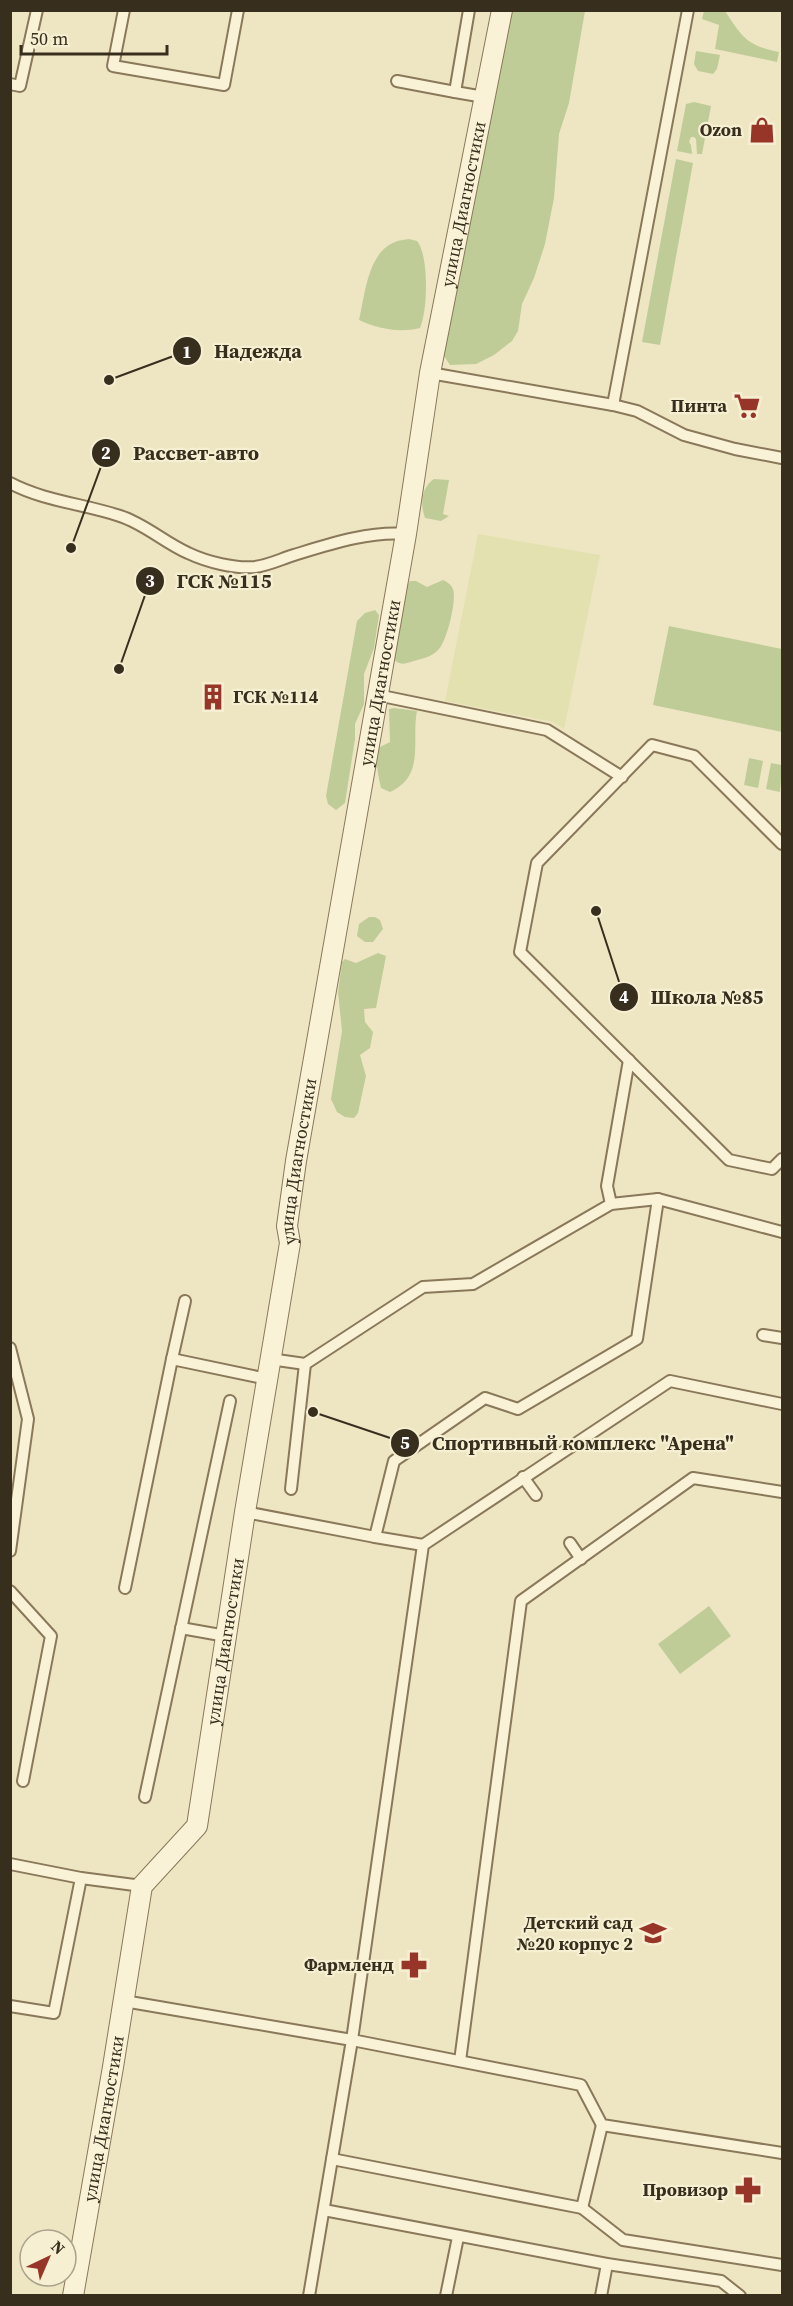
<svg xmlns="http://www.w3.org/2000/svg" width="793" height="2306" font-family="'Source Serif 4',serif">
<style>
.farmland{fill:#e4e1b0}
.green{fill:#c0cc97}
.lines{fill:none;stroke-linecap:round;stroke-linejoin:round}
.lane-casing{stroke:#89785a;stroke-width:14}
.street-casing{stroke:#89785a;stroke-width:22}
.lane{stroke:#f9f2d6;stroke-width:10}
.street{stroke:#f9f2d6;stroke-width:20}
.labels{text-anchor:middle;stroke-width:4.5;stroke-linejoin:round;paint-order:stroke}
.poi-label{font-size:18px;font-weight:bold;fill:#382e1e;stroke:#f6efd2;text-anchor:end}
.street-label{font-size:18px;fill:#382e1e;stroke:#f6efd2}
.leader{fill:none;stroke:#382e1e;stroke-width:2}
.callout-dot{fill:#382e1e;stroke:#f6efd2;stroke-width:2}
.mark-label{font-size:18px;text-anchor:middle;font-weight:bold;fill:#fff}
.callout-label{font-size:20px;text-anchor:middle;font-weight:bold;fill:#382e1e;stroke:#f6efd2;stroke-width:4.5;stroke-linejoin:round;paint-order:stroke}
</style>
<rect width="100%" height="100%" fill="#eee6c3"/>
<polygon class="farmland" points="478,534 600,555 564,729 553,722 445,701"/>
<g class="green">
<polygon points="511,11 585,11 569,103 559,134 554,198 545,244 534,278 522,304 518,331 512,341 494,355 476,364 450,365 444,356 444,348"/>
<path d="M 704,11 L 725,11 C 743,38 746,45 779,52 L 777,62 L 715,49 L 719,25 L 702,19 Z"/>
<polygon points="696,51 720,55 717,69 713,74 698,71 694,64"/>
<polygon points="694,102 711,106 702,154 697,154 696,139 694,137 691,137 689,142 691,145 692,154 677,151 686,104"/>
<polygon points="676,159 693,163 660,345 642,342"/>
<path d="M 409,239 L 417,241 C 429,255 428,311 420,328 C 400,333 378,329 359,320 C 365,296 367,253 395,242 C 399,240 404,240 409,239 Z"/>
<path d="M 434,479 L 449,480 L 443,514 L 449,516 L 441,521 L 425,518 C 420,504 421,488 434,479 Z"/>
<path d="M 443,580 C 447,582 451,584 453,589 C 457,600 447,640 439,649 C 432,657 424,658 414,661 C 405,664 399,666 393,658 L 406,588 L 410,581 L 416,581 L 427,587 Z"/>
<polygon points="375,610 379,615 374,648 364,674 364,704 355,724 355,739 345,803 336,810 328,804 326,796 357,621 365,613"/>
<polygon points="669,626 782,649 782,732 653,705"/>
<path d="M 394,708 L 417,711 C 411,740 426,776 390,792 L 381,788 C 378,775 375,761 378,748 L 390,742 L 389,709 Z"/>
<polygon points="749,758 763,761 758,788 744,785"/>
<polygon points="771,763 782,765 780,792 766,789"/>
<polygon points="369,917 375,917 380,920 383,929 373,942 365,942 357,936 359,924"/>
<polygon points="378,953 386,956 376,1008 364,1009 365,1022 373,1032 370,1048 360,1055 366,1076 358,1113 354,1118 345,1117 337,1112 331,1099 342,1031 338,992 342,962 345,959 356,963"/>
<polygon points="709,1606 731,1636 680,1674 658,1644"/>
</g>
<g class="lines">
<g class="lane-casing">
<g id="lane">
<polyline points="124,10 113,66 224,85 238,10"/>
<polyline points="397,81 455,92 469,10"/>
<polyline points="10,84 20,86 37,10"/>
<polyline points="455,92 484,97"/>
<polyline points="430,373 613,405 637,411 684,435 735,449 782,458"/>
<polyline points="613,405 688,10"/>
<path d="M 10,483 C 44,501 84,504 120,516 C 145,524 165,543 188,553 C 207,562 235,569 255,567 C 269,565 281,559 294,555 C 330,544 369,531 406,534"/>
<polyline points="377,695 547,730 622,777"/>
<polyline points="782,844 694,756 652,745 537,863 520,952 729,1160 772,1169 782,1159"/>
<polyline points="611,1204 607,1186 629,1060"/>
<polyline points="763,1335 782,1338"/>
<polyline points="10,1348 28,1419 10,1551"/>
<polyline points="172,1359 185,1301"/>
<polyline points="270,1359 305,1364 423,1287 473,1284 611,1204 658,1199 782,1232"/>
<polyline points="782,1404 670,1381 423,1545 352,2040 581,2085 602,2125 782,2153"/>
<polyline points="523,1477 536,1495"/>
<polyline points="291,1489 305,1364"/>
<polyline points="245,1512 375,1537"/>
<polyline points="570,1543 581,1559"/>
<polyline points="423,1545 375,1537 394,1461 485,1398 518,1409 637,1339 658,1199"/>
<polyline points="125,1588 172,1359 267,1379"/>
<polyline points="10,1591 51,1636 23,1781"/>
<polyline points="181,1628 226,1636"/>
<polyline points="145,1797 230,1401"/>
<polyline points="10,1864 81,1878 142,1886"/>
<polyline points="124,2001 352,2040 309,2296"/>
<polyline points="10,2006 54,2013 81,1878"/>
<polyline points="460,2061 521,1601 693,1478 782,1492"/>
<polyline points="332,2159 582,2208 602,2125"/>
<polyline points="582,2208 623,2240 782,2265"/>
<polyline points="324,2210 607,2264 721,2281 740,2296"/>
<polyline points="446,2296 458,2237"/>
<polyline points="601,2296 607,2264"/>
</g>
</g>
<g class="street-casing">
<g id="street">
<path id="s1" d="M 73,2296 L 113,2067 L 142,1886 L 197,1826 L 245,1512 L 290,1243 L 287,1226 L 296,1161 L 406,534 L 430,373 L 502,10"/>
</g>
</g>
<use href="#lane" class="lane"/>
<use href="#street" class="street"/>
</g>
<defs>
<g id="shop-bare" transform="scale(2.07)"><path d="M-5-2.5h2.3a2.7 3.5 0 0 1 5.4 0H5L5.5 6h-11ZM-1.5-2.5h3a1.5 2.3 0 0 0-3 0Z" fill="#983529" stroke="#f6efd2" stroke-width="2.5" paint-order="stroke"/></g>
<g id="supermarket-bare" transform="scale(2.07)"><path d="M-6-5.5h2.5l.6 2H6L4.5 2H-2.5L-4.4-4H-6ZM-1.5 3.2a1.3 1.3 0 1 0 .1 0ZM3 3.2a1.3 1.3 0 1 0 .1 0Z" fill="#983529" stroke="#f6efd2" stroke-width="2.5" paint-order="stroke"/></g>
<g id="building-bare" transform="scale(2.07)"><path d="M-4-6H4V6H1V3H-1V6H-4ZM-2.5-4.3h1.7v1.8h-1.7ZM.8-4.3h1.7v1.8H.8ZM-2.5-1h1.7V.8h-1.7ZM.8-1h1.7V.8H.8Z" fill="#983529" stroke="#f6efd2" stroke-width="2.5" paint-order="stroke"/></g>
<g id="school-bare" transform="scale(2.07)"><path d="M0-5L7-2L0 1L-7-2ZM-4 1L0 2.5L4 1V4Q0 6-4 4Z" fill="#983529" stroke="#f6efd2" stroke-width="2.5" paint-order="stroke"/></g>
<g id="pharmacy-bare" transform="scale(2.07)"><path d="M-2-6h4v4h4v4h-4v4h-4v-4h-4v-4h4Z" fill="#983529" stroke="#f6efd2" stroke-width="2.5" paint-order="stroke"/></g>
</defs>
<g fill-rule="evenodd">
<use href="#shop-bare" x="762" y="130"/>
<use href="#supermarket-bare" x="747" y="406"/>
<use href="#building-bare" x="213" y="697"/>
<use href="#school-bare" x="653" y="1933"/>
<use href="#pharmacy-bare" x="414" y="1965"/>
<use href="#pharmacy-bare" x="748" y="2190"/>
</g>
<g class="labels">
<g class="poi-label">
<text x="742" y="136">Ozon</text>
<text x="727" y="412">Пинта</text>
<text x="233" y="703" text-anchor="start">ГСК №114</text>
<text x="633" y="1929">Детский сад<tspan x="633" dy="21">№20 корпус 2</tspan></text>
<text x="394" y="1971">Фармленд</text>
<text x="728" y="2196">Провизор</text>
</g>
<g class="street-label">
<text dy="6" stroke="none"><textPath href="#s1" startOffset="2142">улица Диагностики</textPath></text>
<text dy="6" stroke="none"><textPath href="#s1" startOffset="1656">улица Диагностики</textPath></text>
<text dy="6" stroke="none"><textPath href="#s1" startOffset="1170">улица Диагностики</textPath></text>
<text dy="6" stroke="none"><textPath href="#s1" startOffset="684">улица Диагностики</textPath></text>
<text dy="6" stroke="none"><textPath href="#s1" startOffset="180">улица Диагностики</textPath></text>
</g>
</g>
<path class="leader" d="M109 380L187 351M71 548L106 453M119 669L150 581M596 911L624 997M313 1412L405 1443"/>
<g class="callout-dot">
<circle cx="109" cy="380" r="6"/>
<circle cx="71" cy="548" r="6"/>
<circle cx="119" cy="669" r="6"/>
<circle cx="596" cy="911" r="6"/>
<circle cx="313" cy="1412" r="6"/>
<circle cx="187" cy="351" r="15"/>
<circle cx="106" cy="453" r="15"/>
<circle cx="150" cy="581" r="15"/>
<circle cx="624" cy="997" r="15"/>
<circle cx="405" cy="1443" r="15"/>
</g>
<g class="mark-label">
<text x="187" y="358">1</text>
<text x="106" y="459">2</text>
<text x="150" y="587">3</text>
<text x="624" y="1003">4</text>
<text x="405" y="1449">5</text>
</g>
<g class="callout-label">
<text x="258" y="358">Надежда</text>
<text x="196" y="460">Рассвет-авто</text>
<text x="224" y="588">ГСК №115</text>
<text x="707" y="1004">Школа №85</text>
<text x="583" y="1450">Спортивный комплекс "Арена"</text>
</g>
<rect width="793" height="2306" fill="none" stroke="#382e1e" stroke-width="24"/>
<g transform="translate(48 2258) rotate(44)"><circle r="28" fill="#f6efd2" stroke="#aaa28a" stroke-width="1.5"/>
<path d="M0-4.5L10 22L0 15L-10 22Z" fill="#983529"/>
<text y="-9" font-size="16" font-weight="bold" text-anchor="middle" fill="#382e1e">N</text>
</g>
<path d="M21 45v9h146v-9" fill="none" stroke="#382e1e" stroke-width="3"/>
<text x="30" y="45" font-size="18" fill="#382e1e" stroke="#f6efd2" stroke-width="4.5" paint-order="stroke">50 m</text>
</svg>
